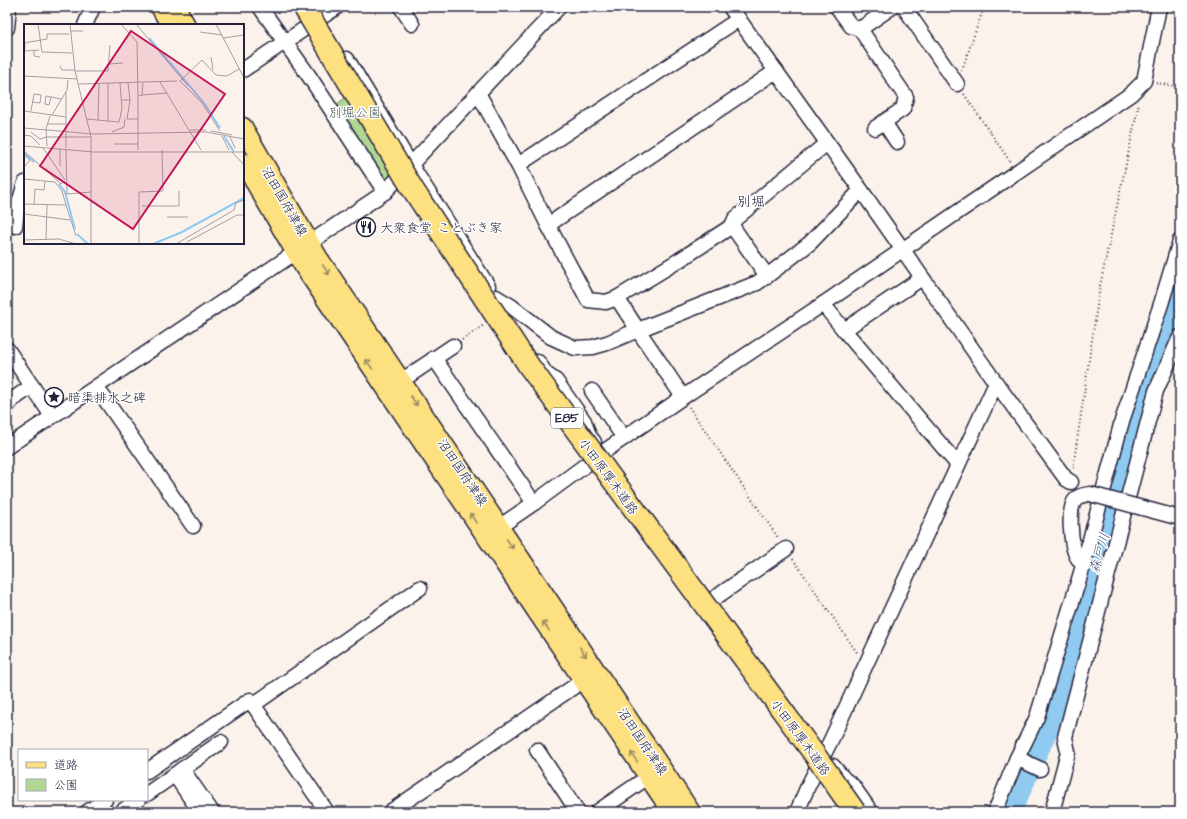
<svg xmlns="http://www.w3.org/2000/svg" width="1187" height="819" font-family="'Architects Daughter','Klee One',sans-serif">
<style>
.green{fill:#b0d894;stroke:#697d68}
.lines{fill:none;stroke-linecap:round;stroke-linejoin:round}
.river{stroke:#90caf0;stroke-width:19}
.minor-casing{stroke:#22223b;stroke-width:17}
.major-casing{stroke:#22223b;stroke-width:21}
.path{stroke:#22223b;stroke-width:2;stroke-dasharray:1 3;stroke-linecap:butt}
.minor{stroke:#fff;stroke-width:14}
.major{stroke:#fde080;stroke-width:18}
.minor-bridge-casing{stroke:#22223b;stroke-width:17;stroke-linecap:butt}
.highway-bridge-casing{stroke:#22223b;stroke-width:24;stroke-linecap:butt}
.minor-bridge{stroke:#fff;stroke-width:14}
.highway-bridge{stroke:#fde080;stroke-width:21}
.oneway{stroke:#9a8a61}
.labels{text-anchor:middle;stroke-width:3;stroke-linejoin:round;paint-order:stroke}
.shield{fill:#fff;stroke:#646476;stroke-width:1}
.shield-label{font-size:12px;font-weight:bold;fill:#22223b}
.park-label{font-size:13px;fill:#4d5956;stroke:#fff}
.street-label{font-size:13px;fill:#22223b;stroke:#fff}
.poi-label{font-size:13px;fill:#22223b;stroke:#fff;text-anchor:start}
.neighbourhood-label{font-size:14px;fill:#22223b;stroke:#fff}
.water-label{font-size:14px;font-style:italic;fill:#485d7a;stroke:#fff}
.inset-river{fill:none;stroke:#90caf0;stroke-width:2}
.inset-road{fill:none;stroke:#a59fa5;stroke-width:1}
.view{fill:#c2185b;fill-opacity:0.15;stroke:#c2185b;stroke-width:2}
.inset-edge{fill:none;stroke:#22223b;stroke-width:2}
</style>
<rect width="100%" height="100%" fill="#fcf2ec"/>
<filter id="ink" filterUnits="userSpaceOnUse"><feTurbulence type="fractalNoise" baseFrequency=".025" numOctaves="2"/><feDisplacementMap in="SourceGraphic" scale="8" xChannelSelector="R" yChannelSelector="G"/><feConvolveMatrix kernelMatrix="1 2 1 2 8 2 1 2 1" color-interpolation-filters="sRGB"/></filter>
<g filter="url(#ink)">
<polygon class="green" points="359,88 405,165 386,184 333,107"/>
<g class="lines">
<polyline class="river" points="1012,812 1048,731 1133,430 1166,341 1180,292"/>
<g class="minor-casing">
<g id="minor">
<polyline points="260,7 309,76 385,192"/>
<polyline points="401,7 412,24"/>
<polyline points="730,7 861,190 996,383 1066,479 1071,482"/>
<polyline points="837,7 851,26 860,29 892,7"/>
<polyline points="904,7 957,84"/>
<polyline points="85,25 93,7"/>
<polyline points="7,28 9,7"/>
<polyline points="860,29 906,97 903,109 875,128"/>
<polyline points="347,59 411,165 488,286"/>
<polyline points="243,70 337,7"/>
<polyline points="776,71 548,225 588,300 606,302 617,298 678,261 732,226 735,219 827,143"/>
<polyline points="478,93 518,165 548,225"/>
<polyline points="884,122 897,142"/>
<polyline points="518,165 739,19"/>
<polyline points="15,226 17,210 25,183"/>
<polyline points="732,226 767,276 757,283 638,330 683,397 823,304 844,330 922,278"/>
<polyline points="767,276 810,243 861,190"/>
<polyline points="496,297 511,306 551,337 575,348 593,347 607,343 638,330 617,298"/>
<polyline points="823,304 1131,94 1144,81 1159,7"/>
<polyline points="844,330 958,465"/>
<polyline points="7,349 52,416"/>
<polyline points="434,358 534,503"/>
<polyline points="538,362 546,374 556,381 584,421 589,436 594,442"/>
<polyline points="401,381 453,346"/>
<polyline points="592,391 624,438"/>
<polyline points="102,395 193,526"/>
<polyline points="7,406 12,400 32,386"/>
<polyline points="7,447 385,192 559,7"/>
<polyline points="499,527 534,503 602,453 683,397"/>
<polyline points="1083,566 1122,421 1161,304 1180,241"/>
<polyline points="712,600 786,549"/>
<polyline points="253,705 420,588"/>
<polyline points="537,750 578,812"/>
<polyline points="1017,758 1040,769"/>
<polyline points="833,766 844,779 852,785 871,812"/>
<polyline points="182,769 212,812"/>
<polyline points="147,771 250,700 327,812"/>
<polyline points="175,775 200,812"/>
<polyline points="147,794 221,742"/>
<polyline points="87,812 105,800"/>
<polyline points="121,812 138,800"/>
<polyline points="390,812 591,675"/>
<polyline points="597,812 648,777"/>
<polyline points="797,812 808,786 832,738 996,383"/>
<path d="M 995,812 L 1017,758 L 1037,717 L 1083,566 C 1081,562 1078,559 1076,555 C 1071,544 1067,508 1076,499 C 1079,495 1085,495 1090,494"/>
<polyline points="1052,812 1068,752 1065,737 1156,391 1180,337"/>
</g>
</g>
<g class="major-casing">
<g id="major">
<polyline points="160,7 170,25"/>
<polyline points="176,7 186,25"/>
<polyline points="243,127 318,257 691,812"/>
<polyline points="243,162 304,267 672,812"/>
</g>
</g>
<g class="path">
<polyline points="962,70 984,7"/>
<polyline points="1156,83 1180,87"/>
<polyline points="964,94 1011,163"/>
<polyline points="462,340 484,325"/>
<polyline points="689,407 779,539"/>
<polyline points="1073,468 1100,286 1139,103"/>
<polyline points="793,559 858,654"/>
</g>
<use href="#minor" class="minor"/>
<use href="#major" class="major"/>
<g class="minor-bridge-casing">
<polyline id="minor-bridge" points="1090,494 1180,518"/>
</g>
<g class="highway-bridge-casing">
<polyline id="highway-bridge" points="304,7 412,188 529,366 815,755 855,812"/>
</g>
<use href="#minor-bridge" class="minor-bridge"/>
<use href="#highway-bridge" class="highway-bridge"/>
</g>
<defs><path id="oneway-shaft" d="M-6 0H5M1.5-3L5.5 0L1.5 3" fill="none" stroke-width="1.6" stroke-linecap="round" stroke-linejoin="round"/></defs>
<g class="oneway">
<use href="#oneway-shaft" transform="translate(326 270) rotate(56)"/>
<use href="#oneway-shaft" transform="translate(369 364) rotate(-124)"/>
<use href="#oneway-shaft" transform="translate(414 401) rotate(56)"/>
<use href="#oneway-shaft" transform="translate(473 518) rotate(-124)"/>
<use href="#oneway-shaft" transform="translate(510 544) rotate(56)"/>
<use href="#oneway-shaft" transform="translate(546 626) rotate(-124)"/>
<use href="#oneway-shaft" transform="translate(583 652) rotate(56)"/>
<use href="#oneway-shaft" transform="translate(634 757) rotate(-124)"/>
</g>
</g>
<defs>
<g id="restaurant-ring" transform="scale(1)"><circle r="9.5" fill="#fff" stroke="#22223b" stroke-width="1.5"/><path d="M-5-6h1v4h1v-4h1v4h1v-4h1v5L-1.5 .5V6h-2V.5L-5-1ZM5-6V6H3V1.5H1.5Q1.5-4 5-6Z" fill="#22223b"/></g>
<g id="sight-ring" transform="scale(1)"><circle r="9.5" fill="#fff" stroke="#22223b" stroke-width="1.5"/><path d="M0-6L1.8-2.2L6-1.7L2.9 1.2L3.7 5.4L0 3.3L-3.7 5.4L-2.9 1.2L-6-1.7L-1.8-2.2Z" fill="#22223b"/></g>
</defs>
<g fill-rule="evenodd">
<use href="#restaurant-ring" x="366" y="227"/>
<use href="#sight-ring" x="54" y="397"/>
</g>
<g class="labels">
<rect class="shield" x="551" y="408" width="32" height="20" rx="3"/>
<g class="shield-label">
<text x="567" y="422">E85</text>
</g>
<g class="park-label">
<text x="355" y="117">別堀公園</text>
</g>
<g class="street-label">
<text transform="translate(285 201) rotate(60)" y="5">沼田国府津線</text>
<text transform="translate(463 472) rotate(56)" y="5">沼田国府津線</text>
<text transform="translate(609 476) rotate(54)" y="5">小田原厚木道路</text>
<text transform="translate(801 737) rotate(54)" y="5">小田原厚木道路</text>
<text transform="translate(643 741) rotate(56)" y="5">沼田国府津線</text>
</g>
<g class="poi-label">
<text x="380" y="232">大衆食堂 ことぶき家</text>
<text x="68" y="402">暗渠排水之碑</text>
</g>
<g class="neighbourhood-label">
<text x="751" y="206">別堀</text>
</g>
<g class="water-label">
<text transform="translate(1099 553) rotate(-74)" y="5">森戸川</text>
</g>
</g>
<g transform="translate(24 24)">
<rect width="220" height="220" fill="#fcf2ec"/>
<path class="inset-river" d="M 125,14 L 180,79 L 196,104M 200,112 L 210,128M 0,129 L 10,138M 35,160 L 41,168 L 51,205M 53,210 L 64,220M 129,220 L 158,208 L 220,174"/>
<path class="inset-road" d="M 14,0 L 18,28 L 48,29M 46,0 L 51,47 L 67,113 L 67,220M 97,0 L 113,18 L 114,72M 112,0 L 164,62M 192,0 L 220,54M 46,7 L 59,7M 176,8 L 198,11M 199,14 L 220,11M 0,19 L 23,15 L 23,10 L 45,10M 10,26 L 10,32 L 16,33M 1,27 L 15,26M 187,33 L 189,46M 85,40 L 99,39M 0,42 L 1,19M 36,42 L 38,46 L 50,46M 51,47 L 84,47 L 86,21M 0,52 L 53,55M 136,58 L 177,126M 84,59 L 84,97 L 95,98 L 98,85 L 96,59M 104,59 L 106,76M 55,60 L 153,57M 42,68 L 42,124M 118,71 L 143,69M 27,73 L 25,81 L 21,80 L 22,72 L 37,75M 98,76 L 106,76 L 103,95 L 114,95 L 114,72 L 118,71 L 119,59M 0,87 L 28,91 L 43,66 L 44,56M 7,87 L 10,70 L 17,71 L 16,79 L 9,78M 28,91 L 42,93M 63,95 L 84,97M 114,95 L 114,126M 74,96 L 75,59M 23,100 L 42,100M 0,104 L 69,110 L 182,108 L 220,115M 166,106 L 182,106M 187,107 L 208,111M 196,107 L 178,79 L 156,57 L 178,36 L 192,51 L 203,52 L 215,45M 7,108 L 16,115 L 22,113M 88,108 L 100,103 L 101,95M 0,111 L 7,112 L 16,121M 198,112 L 205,126M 23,113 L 67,113M 206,113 L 211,124M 90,120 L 114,120M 0,122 L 70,128 L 220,128M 23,122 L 22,105 L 26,92M 19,124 L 41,156M 36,125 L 36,142M 42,126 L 43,170M 0,127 L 37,160 L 41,157M 208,128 L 220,141M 0,131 L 6,136 L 0,143M 0,155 L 31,158 L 38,167 L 42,181M 42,170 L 67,168M 0,180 L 42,181 L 52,212M 10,181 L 11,165 L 20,166 L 21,157M 118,182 L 155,182 L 155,167M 0,190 L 46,196M 143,193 L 164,193M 22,215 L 23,181M 0,216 L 35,215 L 52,220M 163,218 L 213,191 L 220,191M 115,220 L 115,168 L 139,167 L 138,126M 152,220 L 210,186 L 212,179 L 220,176"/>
<path class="view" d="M 107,7 L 201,70 L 109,205 L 16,142 Z"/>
<rect width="220" height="220" class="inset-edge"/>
</g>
<rect width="1187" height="819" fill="none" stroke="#fff" stroke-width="24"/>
<rect x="12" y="12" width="1163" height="795" fill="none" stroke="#22223b" stroke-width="1.5" filter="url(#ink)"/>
<rect x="18" y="749" width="130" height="52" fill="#ffffff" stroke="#a7a7b1"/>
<rect x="26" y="762" width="20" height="6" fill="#fde080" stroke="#a7a7b1"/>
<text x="54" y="769" font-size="12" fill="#22223b">道路</text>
<rect x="26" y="779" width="20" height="12" fill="#b0d894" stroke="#a7a7b1"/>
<text x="54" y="789" font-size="12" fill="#22223b">公園</text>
</svg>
